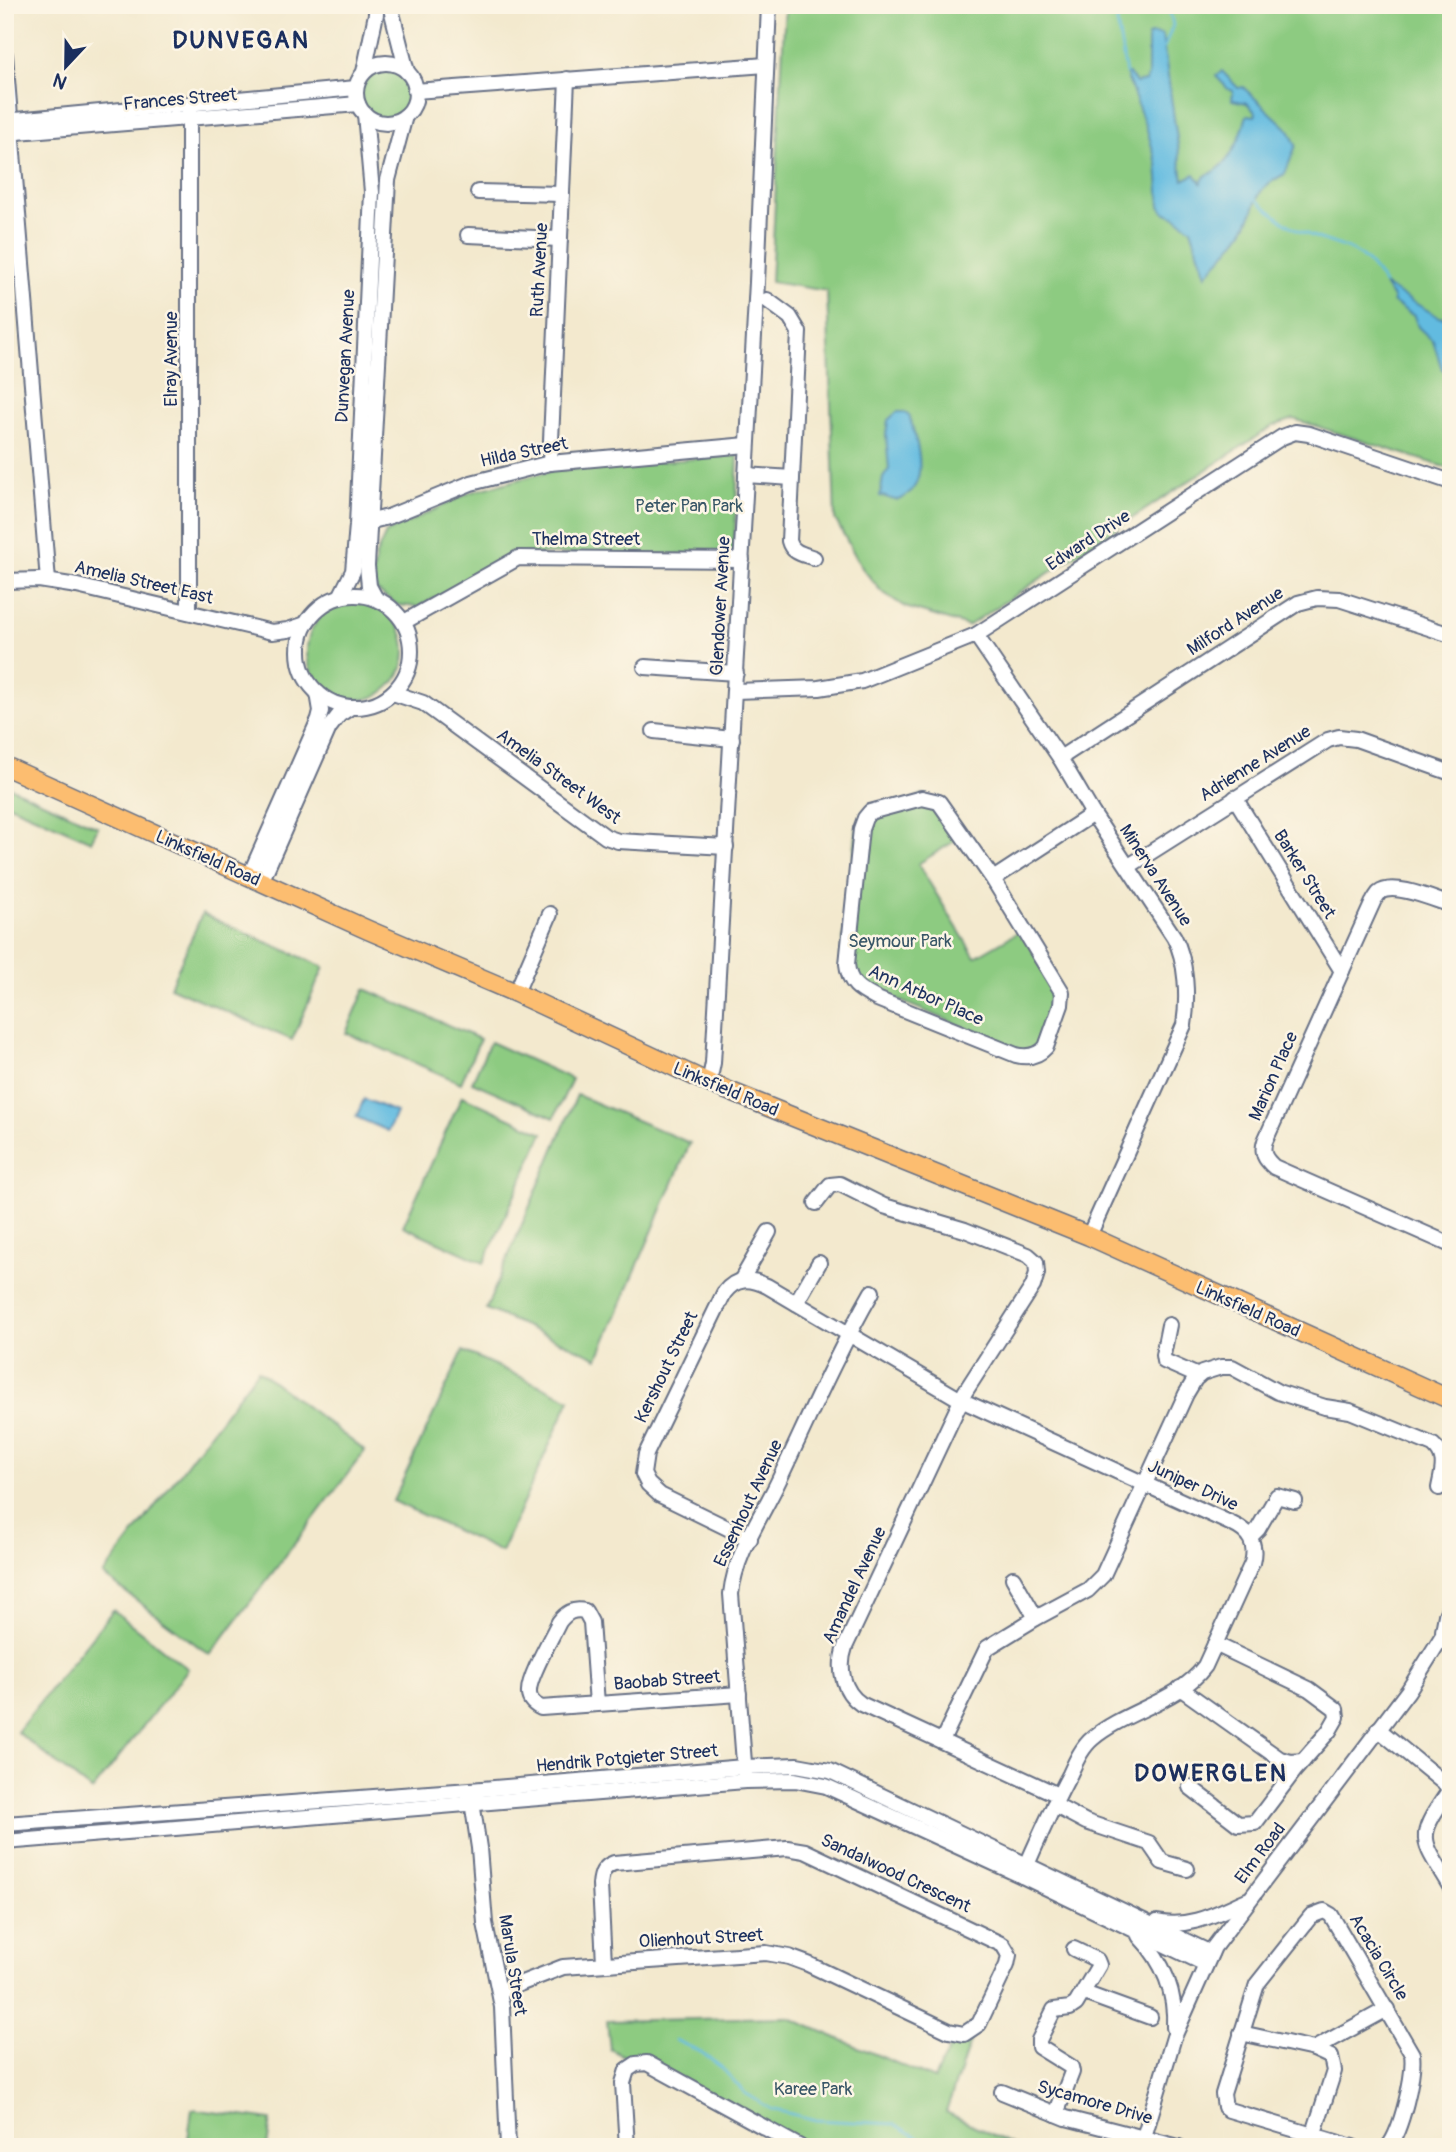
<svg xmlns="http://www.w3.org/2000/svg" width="1456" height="2152" font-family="Pangolin,sans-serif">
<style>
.green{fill:#8dcb81;stroke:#547d70;stroke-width:2}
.water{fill:#62bbe0;stroke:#3e759f;stroke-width:2}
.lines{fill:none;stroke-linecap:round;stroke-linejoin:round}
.stream{stroke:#62bbe0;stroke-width:2.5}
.minor-casing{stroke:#677085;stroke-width:18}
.major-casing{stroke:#677085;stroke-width:21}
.minor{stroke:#fff;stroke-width:14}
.major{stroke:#fcbd6f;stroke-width:18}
.labels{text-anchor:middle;stroke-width:5;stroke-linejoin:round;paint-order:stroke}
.street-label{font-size:18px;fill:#1b2f5e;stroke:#fcf5e5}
.park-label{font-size:18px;fill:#385667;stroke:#fcf5e5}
.district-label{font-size:24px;font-weight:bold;letter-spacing:2px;fill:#1b2f5e;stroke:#fcf5e5}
</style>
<rect width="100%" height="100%" fill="#fcf5e5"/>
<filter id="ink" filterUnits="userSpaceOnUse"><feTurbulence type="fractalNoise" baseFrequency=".0143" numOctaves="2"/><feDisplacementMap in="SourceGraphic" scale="14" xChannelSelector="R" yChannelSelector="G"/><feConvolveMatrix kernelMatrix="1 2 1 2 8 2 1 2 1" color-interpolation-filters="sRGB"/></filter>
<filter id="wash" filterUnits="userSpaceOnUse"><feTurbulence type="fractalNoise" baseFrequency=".00686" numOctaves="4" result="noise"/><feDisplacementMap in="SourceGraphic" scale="28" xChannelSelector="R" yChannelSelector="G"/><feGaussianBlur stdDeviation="1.57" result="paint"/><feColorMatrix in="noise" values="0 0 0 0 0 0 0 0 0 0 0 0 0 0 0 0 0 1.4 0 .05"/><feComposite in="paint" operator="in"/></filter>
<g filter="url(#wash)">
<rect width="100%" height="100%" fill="#f3e9ce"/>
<g class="green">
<polygon points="785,5 1451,5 1451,469 1294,419 1273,426 968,626 905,607 881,591 862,568 835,519 827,291 771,282"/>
<circle cx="385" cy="95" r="24"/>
<polygon points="738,455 734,554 519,554 418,607 398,605 377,591 372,579 376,555 386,533 471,492 551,471"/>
<circle cx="356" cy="651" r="49"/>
<polygon points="5,785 98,827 91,841 5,803"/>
<polygon points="923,794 964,835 918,864 975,957 1020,931 1059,992 1039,1050 1030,1054 854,982 841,960 857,826"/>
<polygon points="202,914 324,967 292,1040 170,987"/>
<polygon points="365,989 480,1039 461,1083 346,1033"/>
<polygon points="490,1042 572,1079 554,1118 472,1082"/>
<polygon points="577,1095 690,1143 598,1358 486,1309"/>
<polygon points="462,1096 543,1133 484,1263 403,1226"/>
<polygon points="463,1351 570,1399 501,1552 393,1501"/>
<polygon points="258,1370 365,1451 210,1655 103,1575"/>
<polygon points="113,1610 188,1669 92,1791 17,1732"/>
<polygon points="787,2017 934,2079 955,2036 974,2030 946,2112 1017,2147 802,2147 610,2049 607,2021"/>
<polygon points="192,2109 271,2120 267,2147 187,2147"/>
</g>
<g class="water">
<path d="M 1152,34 L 1162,35 L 1183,180 L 1195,174 L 1201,183 L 1205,176 C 1229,168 1241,138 1247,115 L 1255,116 L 1256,113 L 1247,103 L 1232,100 L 1233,91 L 1228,89 L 1216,76 L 1222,71 L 1238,88 L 1243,87 L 1289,130 L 1296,145 L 1285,174 C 1252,191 1262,194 1247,224 C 1238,242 1219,259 1206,275 L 1191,229 L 1176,217 L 1164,212 L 1160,206 L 1157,164 L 1147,130 L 1126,74 L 1129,74 L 1136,83 L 1145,81 L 1148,76 L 1148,36 Z"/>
<polygon points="1384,285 1439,317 1451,319 1451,375 1442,369 1433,341 1418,327 1414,316 1393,302 1394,299"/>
<path d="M 897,412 L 905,412 L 909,415 C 916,438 930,479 906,496 C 903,498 900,500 896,500 C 891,500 886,496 880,496 L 883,478 L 889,469 L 886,435 L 888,420 Z"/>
<polygon points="364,1099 396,1112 388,1131 356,1117"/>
</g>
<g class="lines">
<g class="stream">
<polyline points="1114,5 1126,74"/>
<polyline points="1164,48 1173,25 1168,5"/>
<path d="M 1256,199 C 1269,210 1284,224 1300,231 C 1341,250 1358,241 1384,284"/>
<polyline points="675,2040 701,2052 721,2067 745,2093 771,2109 816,2120 895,2124 934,2147"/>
</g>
</g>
</g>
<g filter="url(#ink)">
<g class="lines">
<g class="minor-casing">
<g id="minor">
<polyline points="390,5 407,72"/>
<polyline points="5,55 48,581"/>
<circle cx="386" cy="93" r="30"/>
<polyline points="364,72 376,14 376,5"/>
<polyline points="415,91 766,65"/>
<polyline points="5,121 356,88"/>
<polyline points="5,133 358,104"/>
<polyline points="478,192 562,194"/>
<polyline points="468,235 560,239"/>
<path d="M 767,300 L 790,317 L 799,332 L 789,541 C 792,553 803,554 814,558"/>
<polyline points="550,463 567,79"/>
<polyline points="746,475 792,478"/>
<polyline points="360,524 388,517 471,483 550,463 747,445"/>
<polyline points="5,581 39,580 77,586 272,632 288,630 306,624"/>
<circle cx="355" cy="651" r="56"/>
<polyline points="340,597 353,571 357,525 372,192 365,114"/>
<polyline points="376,599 369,586 367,566 388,180 405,116"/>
<polyline points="189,612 189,105"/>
<polyline points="404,622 518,558 742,560"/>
<path d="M 976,635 L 1060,758 L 1093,814 L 1174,937 C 1187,961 1188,999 1184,1025 L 1089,1236"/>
<polyline points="645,667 736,673"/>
<polyline points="735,691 819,688 862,681 976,635 1282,437 1295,432 1309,434 1451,482"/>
<polyline points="393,693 423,703 606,837 618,841 726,847"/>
<polyline points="654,731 732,739"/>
<polyline points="1060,758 1298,603 1317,598 1339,599 1451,635"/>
<polyline points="1235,798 1342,971"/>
<polyline points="1129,866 1328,740 1339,737 1356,739 1451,773"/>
<polyline points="249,877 319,719 321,711 318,693"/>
<path d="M 993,879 L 939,802 L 922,798 L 870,812 L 865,818 L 861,829 L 847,964 C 849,985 860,990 877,999 L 1016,1055 C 1028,1058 1038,1056 1046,1047 L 1061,1005 L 1062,992 L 993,879 L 1093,814"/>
<polyline points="261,882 329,728 339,715 351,707"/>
<path d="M 1451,905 C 1435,900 1393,881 1379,893 C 1379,893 1373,901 1373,902 L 1265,1141 C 1261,1153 1265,1159 1274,1167 L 1451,1245"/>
<polyline points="516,993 550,914"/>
<polyline points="709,1083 713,1063 757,282 769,5"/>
<path d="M 816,1203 L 830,1185 L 840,1184 L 884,1206 L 965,1230 L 1028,1255 L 1036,1262 L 1037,1273 L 1033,1286 L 965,1392 L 845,1647 C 838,1667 842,1691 861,1704 L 1058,1795"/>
<polyline points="742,1279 769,1232"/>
<polyline points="796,1303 819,1263"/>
<polyline points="1169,1325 1163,1355 1164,1361 1198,1376"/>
<polyline points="1250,1537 1258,1529 1277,1496 1295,1501"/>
<path d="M 750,1539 L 660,1495 L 648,1484 L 643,1474 L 646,1454 L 724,1293 C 736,1277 750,1278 767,1286 L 961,1400 L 1232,1524 C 1250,1532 1257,1544 1252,1563 L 1205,1666 C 1178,1702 1127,1710 1093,1738 C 1082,1747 1076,1761 1070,1774 C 1052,1807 1037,1842 1022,1876"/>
<polyline points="1013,1578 1036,1618"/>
<polyline points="1443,1631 1446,1615 1451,1604"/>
<polyline points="1180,1688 1280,1759 1291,1762 1303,1761"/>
<path d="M 597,1704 L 591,1622 L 585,1611 C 573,1608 566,1613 559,1622 C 552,1637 529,1676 529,1691 C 528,1700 535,1705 541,1708 L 739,1694"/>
<polyline points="1378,1729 1450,1788"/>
<path d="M 942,1741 L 987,1648 L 1036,1618 L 1088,1590 L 1103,1575 L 1186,1394 L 1195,1379 L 1202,1373 L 1221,1367 L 1232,1367 L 1278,1392 L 1325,1407 L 1350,1411 L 1433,1445 C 1448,1457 1442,1472 1439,1488"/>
<path d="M 745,1776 L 731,1594 C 735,1554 762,1516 779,1480 C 809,1417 837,1353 872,1292"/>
<polyline points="1190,1787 1238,1824 1255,1823 1294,1771 1329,1731 1337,1717 1336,1709 1309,1689 1215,1644"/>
<path d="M 1451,1788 C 1415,1840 1420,1836 1451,1888"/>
<polyline points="471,1795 479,1848 485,1923 502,2007 508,2147"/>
<polyline points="1054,1805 1086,1822 1149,1843 1162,1862 1187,1869"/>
<polyline points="5,1824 470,1790 744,1767 797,1765 830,1771 1211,1953"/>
<polyline points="5,1842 745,1781 795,1780 826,1786 1022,1876 1205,1964"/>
<path d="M 1157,1922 C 1191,1929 1217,1913 1247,1900"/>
<path d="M 1139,1936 C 1164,1962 1176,1992 1174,2028"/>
<path d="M 501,1991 L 563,1967 L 766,1953 L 789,1957 L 808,1964 L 949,2031 L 964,2034 L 979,2024 L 1007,1965 L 1009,1955 L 1003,1945 L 805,1851 L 787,1848 L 614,1863 C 603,1867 601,1874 600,1885 L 604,1963"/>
<polyline points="1084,1993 1150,2017"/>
<polyline points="1241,2033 1314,2049 1331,2057 1334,2071 1313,2136"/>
<polyline points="1314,2049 1387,2009"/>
<polyline points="1002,2092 1066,2118 1179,2147"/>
<polyline points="1056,2114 1072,2072 1071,2067 1039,2047 1039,2040 1054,2010 1070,2008 1076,2004 1099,1965 1097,1960 1074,1949"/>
<polyline points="627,2147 623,2083 627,2070 636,2064 647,2063 800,2147"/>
<polyline points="1141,2147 1174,2037 1214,1947 1408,1691 1451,1622"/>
<path d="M 1353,2147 L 1229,2110 L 1225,2107 L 1223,2094 L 1257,1984 L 1311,1916 L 1324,1911 L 1331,1915 L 1412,2054 C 1415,2074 1401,2132 1388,2147"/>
</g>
</g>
<g class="major-casing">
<polyline id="major" points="5,766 368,930 516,993 709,1083 1089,1236 1451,1400"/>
</g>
<use href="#minor" class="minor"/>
<use href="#major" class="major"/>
</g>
</g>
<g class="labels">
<g class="street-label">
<text transform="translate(180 99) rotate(-5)" y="6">Frances Street</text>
<text transform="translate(539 270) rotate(-87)" y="6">Ruth Avenue</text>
<text transform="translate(345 356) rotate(-87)" y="6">Dunvegan Avenue</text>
<text transform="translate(171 359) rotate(-90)" y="6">Elray Avenue</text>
<text transform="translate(524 452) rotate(-12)" y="6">Hilda Street</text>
<text x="586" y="545">Thelma Street</text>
<text transform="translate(1088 540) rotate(-33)" y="6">Edward Drive</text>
<text transform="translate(144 582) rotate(13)" y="6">Amelia Street East</text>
<text transform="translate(720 606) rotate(-87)" y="6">Glendower Avenue</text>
<text transform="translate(1235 621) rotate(-33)" y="6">Milford Avenue</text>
<text transform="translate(1255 763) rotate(-32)" y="6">Adrienne Avenue</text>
<text transform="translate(559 776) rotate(36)" y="6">Amelia Street West</text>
<text transform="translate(208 858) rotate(24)" y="6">Linksfield Road</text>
<text transform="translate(1305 874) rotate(58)" y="6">Barker Street</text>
<text transform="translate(1156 875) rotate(57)" y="6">Minerva Avenue</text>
<text transform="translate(926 995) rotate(24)" y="6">Ann Arbor Place</text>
<text transform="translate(1273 1076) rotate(-66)" y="6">Marion Place</text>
<text transform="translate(726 1089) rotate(23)" y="6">Linksfield Road</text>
<text transform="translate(1248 1309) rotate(24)" y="6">Linksfield Road</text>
<text transform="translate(666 1367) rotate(-64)" y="6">Kershout Street</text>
<text transform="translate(1193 1485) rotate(25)" y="6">Juniper Drive</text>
<text transform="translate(748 1503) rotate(-65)" y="6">Essenhout Avenue</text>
<text transform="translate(854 1585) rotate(-65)" y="6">Amandel Avenue</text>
<text transform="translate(667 1680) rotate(-4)" y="6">Baobab Street</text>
<text transform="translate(627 1758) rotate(-5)" y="6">Hendrik Potgieter Street</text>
<text transform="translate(1260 1853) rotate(-53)" y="6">Elm Road</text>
<text transform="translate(896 1873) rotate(25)" y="6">Sandalwood Crescent</text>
<text transform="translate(701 1938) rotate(-3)" y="6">Olienhout Street</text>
<text transform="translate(1379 1957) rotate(59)" y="6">Acacia Circle</text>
<text transform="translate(513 1965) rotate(81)" y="6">Marula Street</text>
<text transform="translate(1095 2102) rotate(16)" y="6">Sycamore Drive</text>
</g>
<g class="park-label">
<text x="689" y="512">Peter Pan Park</text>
<text x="900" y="947">Seymour Park</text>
<text x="813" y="2095">Karee Park</text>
</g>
<g class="district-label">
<text x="241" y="48">DUNVEGAN</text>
<text x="1211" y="1781">DOWERGLEN</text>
</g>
</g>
<rect width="1456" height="2152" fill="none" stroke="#fcf5e5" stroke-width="28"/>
<g transform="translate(66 66) rotate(202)" stroke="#fcf5e5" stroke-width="5" paint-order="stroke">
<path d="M0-5L12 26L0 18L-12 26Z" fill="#1b2f5e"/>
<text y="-10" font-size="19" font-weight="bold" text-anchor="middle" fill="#1b2f5e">N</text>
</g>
</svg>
